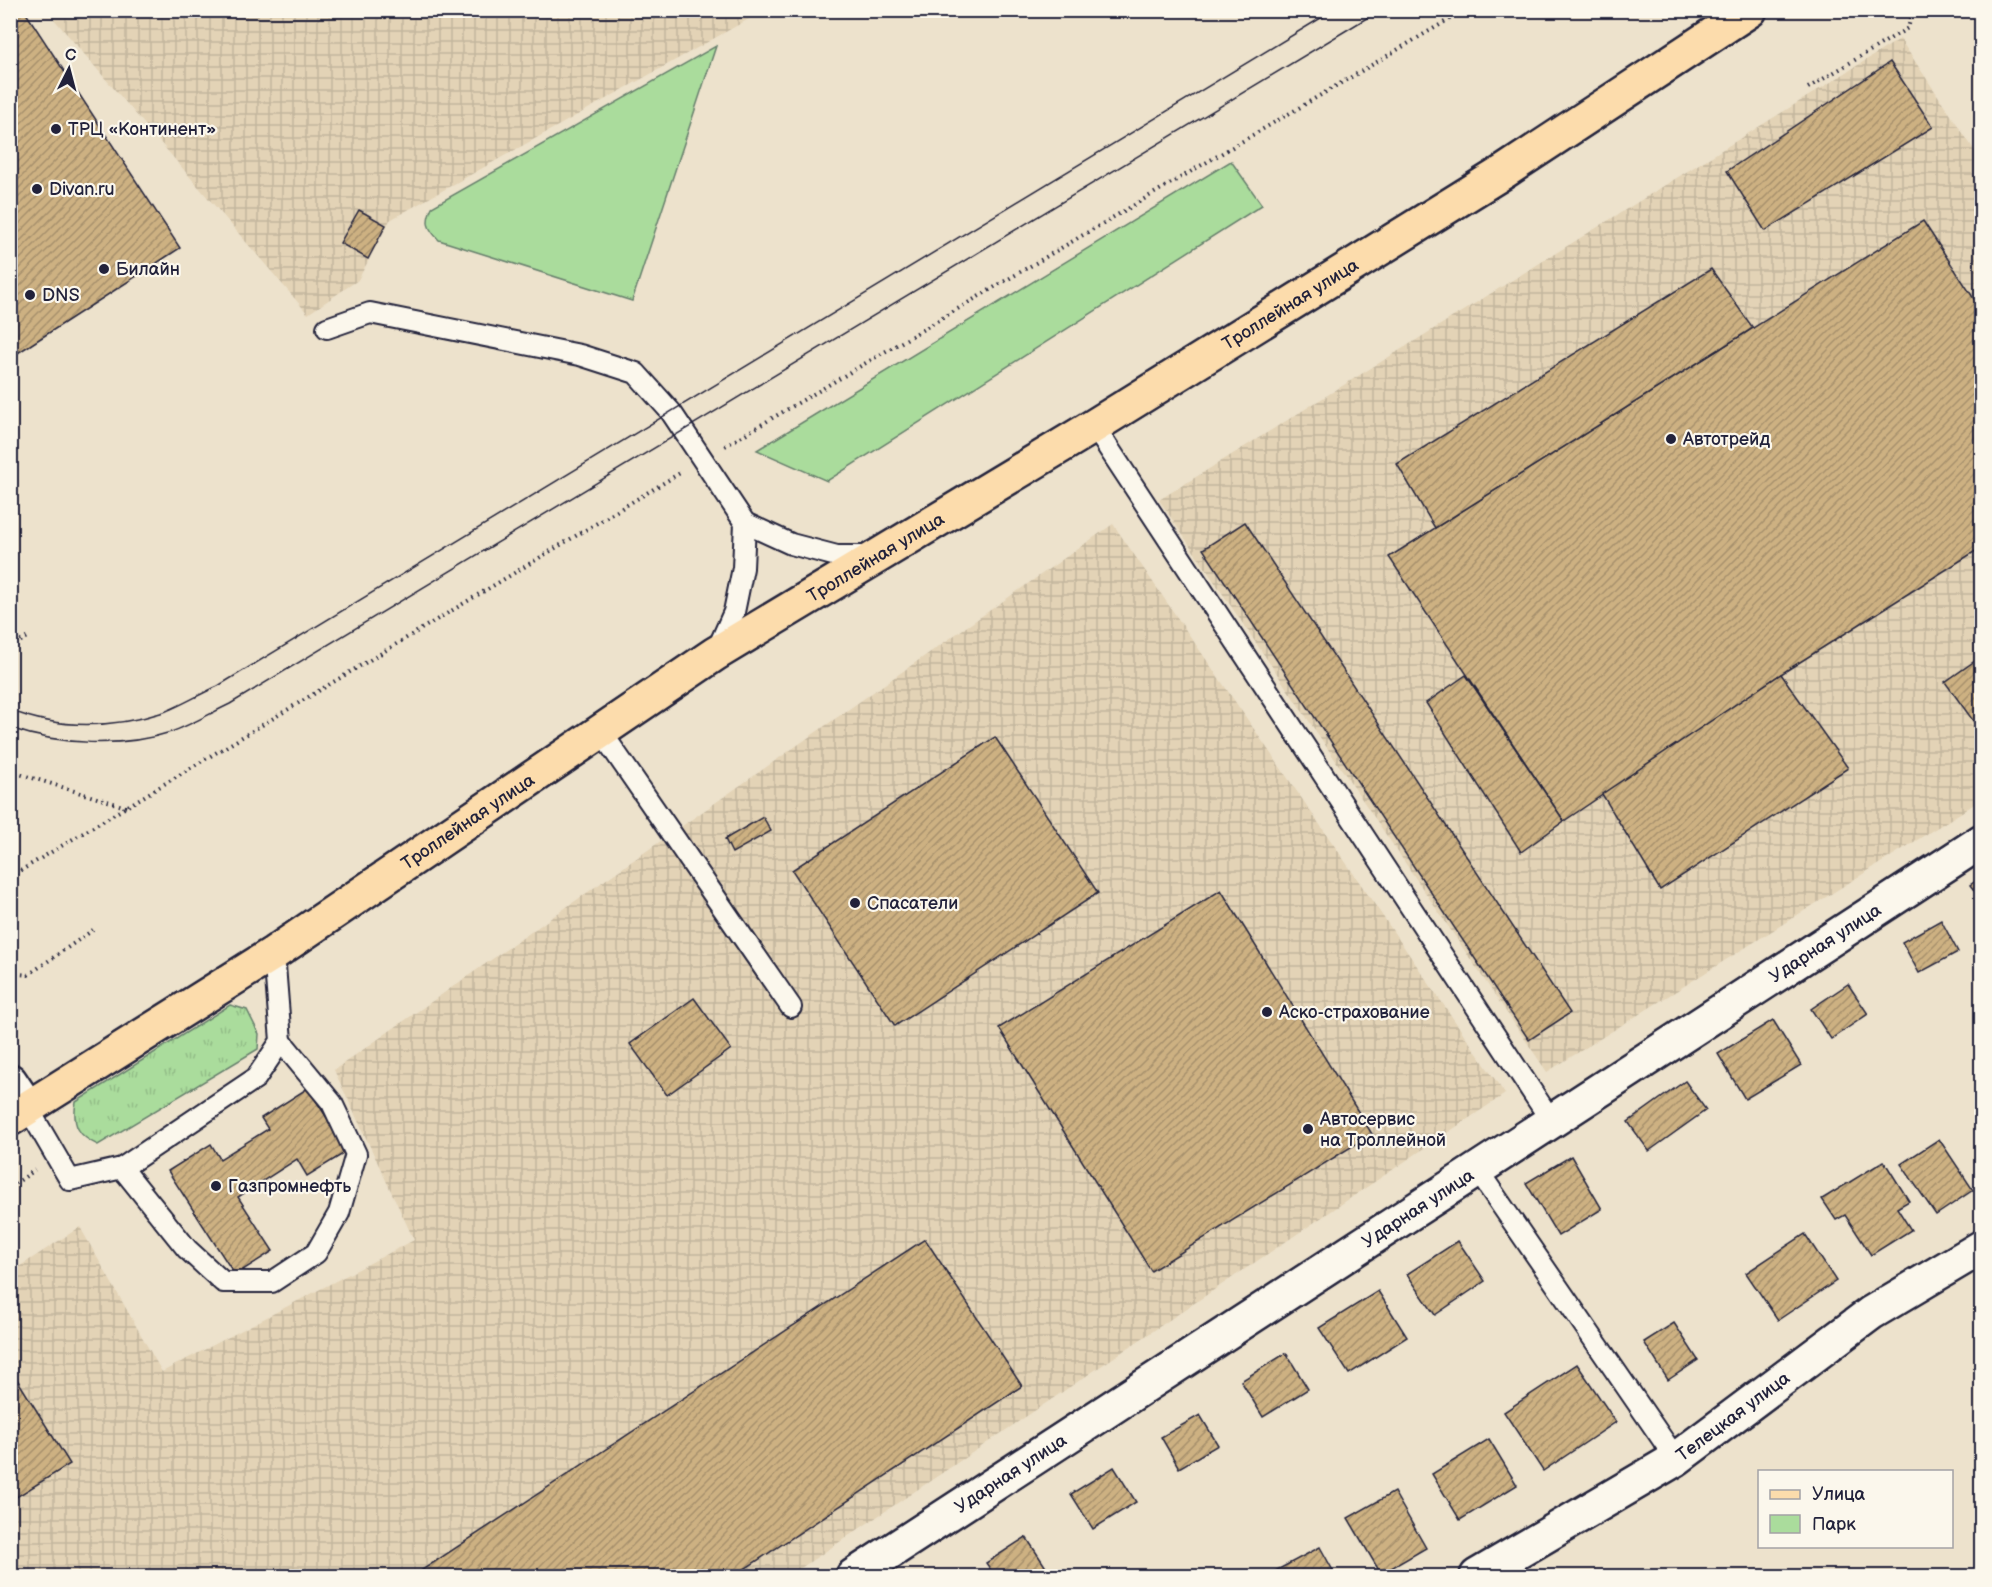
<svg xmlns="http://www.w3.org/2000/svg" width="1992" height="1587" font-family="'Balsamiq Sans',sans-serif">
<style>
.industrial{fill:url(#industrial-grid)}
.grass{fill:url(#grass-tufts);stroke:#667f6c;stroke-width:1.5}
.park{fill:#aadc9c;stroke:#667f6c;stroke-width:1.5}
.building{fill:url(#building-hatch);stroke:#22223b;stroke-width:1.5}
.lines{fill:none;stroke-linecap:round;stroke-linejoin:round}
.service-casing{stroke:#22223b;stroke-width:24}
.minor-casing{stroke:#22223b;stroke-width:38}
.tertiary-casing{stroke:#22223b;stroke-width:38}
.primary-casing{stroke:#22223b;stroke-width:38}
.path{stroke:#22223b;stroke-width:4;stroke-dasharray:1.5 4.5;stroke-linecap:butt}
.service{stroke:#fbf7ec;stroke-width:20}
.minor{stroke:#fbf7ec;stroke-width:33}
.tertiary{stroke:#fbf7ec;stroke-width:33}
.primary{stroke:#fcdcac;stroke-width:33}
.tram{stroke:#22223b;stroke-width:1.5}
.poi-dot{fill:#22223b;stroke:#fbf7ec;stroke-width:2}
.labels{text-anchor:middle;stroke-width:4.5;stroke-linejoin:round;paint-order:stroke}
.poi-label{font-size:18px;fill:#22223b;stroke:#fbf7ec;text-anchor:start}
.street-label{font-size:18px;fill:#22223b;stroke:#fbf7ec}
</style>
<defs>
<pattern id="industrial-grid" width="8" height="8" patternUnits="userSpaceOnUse" patternTransform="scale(1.5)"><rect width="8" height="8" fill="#e3d3b6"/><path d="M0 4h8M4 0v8" fill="none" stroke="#c2b59d"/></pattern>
<pattern id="grass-tufts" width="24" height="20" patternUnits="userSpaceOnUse" patternTransform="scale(1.5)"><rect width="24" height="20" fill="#aadc9c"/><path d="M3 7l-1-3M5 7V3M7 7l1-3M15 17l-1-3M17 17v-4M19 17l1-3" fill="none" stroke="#92bc87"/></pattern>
<pattern id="building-hatch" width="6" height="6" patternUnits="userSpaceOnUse" patternTransform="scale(1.5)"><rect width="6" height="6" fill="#cdb182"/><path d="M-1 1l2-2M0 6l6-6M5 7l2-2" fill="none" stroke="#a6906c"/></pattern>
</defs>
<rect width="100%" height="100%" fill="#ede2cc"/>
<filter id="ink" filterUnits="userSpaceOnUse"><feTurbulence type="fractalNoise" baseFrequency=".0167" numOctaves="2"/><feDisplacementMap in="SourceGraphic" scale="12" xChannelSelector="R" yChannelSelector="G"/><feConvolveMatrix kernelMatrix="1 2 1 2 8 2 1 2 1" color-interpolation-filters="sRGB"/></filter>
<g filter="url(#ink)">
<g class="industrial">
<polygon points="47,11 763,11 390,220 358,280 308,314"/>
<polygon points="1900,39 1981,160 1981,800 1547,1072 1159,500"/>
<polygon points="1113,524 1505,1094 789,1576 11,1576 11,1272 80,1227 162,1372 414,1240 334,1070"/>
</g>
<path class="grass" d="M 230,1005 L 247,1010 L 259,1034 L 258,1049 L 98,1145 C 78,1136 72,1125 76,1102 Z"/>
<g class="park">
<path d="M 716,46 L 632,301 L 439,240 C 427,228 425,222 432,207 Z"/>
<polygon points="1231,161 1262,205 827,481 757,450"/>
</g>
<g class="building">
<polygon points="10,10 24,10 180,248 10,358"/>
<polygon points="1890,62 1933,127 1765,231 1727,171"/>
<polygon points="359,210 386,225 368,259 340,243"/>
<polygon points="1923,221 1982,311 1982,547 1781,674 1564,821 1389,557"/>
<polygon points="1711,269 1753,328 1435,528 1397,464"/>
<polygon points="1245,522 1570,1013 1529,1040 1203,549"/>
<polygon points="1982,656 1982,733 1945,682"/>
<polygon points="1781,674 1848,768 1660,890 1602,794"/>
<polygon points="1466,675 1564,821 1521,852 1426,703"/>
<polygon points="995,737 1098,893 895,1026 792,870"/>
<polygon points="763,817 771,831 732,853 725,839"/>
<polygon points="1982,877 1982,901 1970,885"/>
<polygon points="1221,890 1372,1134 1151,1271 999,1028"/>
<polygon points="1941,920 1958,952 1919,973 1902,942"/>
<polygon points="1848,984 1868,1014 1831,1039 1811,1009"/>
<polygon points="694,998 731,1049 667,1095 630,1044"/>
<polygon points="1773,1020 1801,1065 1745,1099 1718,1054"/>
<polygon points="1685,1081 1706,1110 1649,1151 1628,1122"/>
<polygon points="308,1088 348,1151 307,1176 297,1159 238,1197 273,1251 235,1275 168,1171 211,1144 220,1159 268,1129 261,1118"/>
<polygon points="1939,1139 1973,1190 1936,1215 1901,1164"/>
<polygon points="1571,1156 1602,1209 1558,1236 1526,1183"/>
<polygon points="1884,1161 1909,1201 1897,1208 1911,1230 1871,1255 1845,1215 1836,1220 1822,1199"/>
<polygon points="1805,1234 1836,1281 1778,1320 1746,1273"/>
<polygon points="925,1239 1022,1386 734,1576 413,1576"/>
<polygon points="1458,1241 1485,1281 1435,1315 1407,1274"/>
<polygon points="1378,1291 1407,1337 1349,1374 1319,1328"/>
<polygon points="1674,1323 1698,1360 1668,1380 1644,1342"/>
<polygon points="1286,1353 1308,1389 1263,1417 1241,1381"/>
<polygon points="1577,1364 1616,1422 1543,1471 1504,1412"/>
<polygon points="10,1368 70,1464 10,1501"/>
<polygon points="1200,1415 1218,1445 1179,1468 1161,1437"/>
<polygon points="1489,1439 1517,1485 1460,1520 1432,1474"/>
<polygon points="1114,1467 1136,1502 1093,1529 1071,1494"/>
<polygon points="1394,1492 1426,1548 1381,1574 1348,1518"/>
<polygon points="1026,1537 1049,1572 1041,1576 995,1576 986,1563"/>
<polygon points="1320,1547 1336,1576 1266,1576"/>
</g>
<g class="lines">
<g class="service-casing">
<g id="service">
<polyline points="327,328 370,313 580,355 636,373 671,412 745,523 791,544 837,556 871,556"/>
<polyline points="1094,426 1552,1122"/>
<polyline points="717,650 734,612 743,568 745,523"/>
<polyline points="602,733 791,1007"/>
<polyline points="28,1108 70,1180 122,1168 256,1078 281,1041 274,953"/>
<polyline points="122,1168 187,1249 223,1282 272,1282 316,1253 339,1213 356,1154 332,1103 281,1041"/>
<polyline points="1478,1171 1676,1459"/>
</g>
</g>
<g class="minor-casing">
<g id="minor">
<path id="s1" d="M 853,1576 L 1982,841"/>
<path id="s2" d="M 1477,1576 L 1676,1459 L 1871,1313 L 1982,1247"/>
</g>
</g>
<g class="tertiary-casing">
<polyline id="tertiary" points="10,1081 28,1108"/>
</g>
<g class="primary-casing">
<g id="primary">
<path id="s3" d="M 10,1119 L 274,953 L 715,654 L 1094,426 L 1505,171 L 1750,10"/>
</g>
</g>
<g class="path">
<polyline points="1808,88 1908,28 1913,10"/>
<polyline points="725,446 1465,10"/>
<polyline points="10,647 28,637"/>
<polyline points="10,771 126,807"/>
<polyline points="10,877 680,473"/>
<polyline points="10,973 28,975 93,930"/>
<polyline points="10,1187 35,1170"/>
</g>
<use href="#service" class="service"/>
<use href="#minor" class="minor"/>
<use href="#tertiary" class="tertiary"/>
<use href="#primary" class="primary"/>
<g class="tram">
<path d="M 10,710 C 59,730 114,728 164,712 C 182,705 200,694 218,686 L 1334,10"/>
<path d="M 10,728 C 59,745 122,748 171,732 C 191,725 211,713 230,704 L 1380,10"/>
</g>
</g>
</g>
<g class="poi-dot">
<circle cx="56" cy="129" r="6"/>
<circle cx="37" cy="189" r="6"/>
<circle cx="104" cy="269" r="6"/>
<circle cx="30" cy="295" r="6"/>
<circle cx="1671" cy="439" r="6"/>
<circle cx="855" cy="903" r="6"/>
<circle cx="1267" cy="1012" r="6"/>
<circle cx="1308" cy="1129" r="6"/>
<circle cx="216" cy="1186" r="6"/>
</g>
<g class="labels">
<g class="poi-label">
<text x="68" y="135">ТРЦ «Континент»</text>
<text x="49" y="195">Divan.ru</text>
<text x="116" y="275">Билайн</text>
<text x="42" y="301">DNS</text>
<text x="1683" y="445">Автотрейд</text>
<text x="867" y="909">Спасатели</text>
<text x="1279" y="1018">Аско-страхование</text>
<text x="1320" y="1125">Автосервис<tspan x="1320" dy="21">на Троллейной</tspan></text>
<text x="228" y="1192">Газпромнефть</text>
</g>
<g class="street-label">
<text dy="6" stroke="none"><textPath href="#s3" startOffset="1518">Троллейная улица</textPath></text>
<text dy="6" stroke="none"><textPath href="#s3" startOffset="1032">Троллейная улица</textPath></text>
<text dy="6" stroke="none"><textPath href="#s3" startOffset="546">Троллейная улица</textPath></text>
<text dy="6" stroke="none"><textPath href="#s1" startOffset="1160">Ударная улица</textPath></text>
<text dy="6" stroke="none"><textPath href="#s1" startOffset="674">Ударная улица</textPath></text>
<text dy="6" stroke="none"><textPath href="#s2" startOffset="302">Телецкая улица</textPath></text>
<text dy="6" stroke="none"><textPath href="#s1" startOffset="188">Ударная улица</textPath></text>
</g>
</g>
<rect width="1992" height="1587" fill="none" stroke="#fbf7ec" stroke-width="36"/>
<rect x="18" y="18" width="1956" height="1551" fill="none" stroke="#22223b" stroke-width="2" filter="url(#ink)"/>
<rect x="1758" y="1470" width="195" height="78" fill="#fbf7ec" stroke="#a4a2a5" stroke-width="1.5"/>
<rect x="1770" y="1490" width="30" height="9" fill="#fcdcac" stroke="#a4a2a5" stroke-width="1.5"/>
<text x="1812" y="1500" font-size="18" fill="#22223b">Улица</text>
<rect x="1770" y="1515" width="30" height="18" fill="#aadc9c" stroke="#a4a2a5" stroke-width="1.5"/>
<text x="1812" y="1530" font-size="18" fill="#22223b">Парк</text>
<g transform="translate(69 69) rotate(6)" stroke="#fbf7ec" stroke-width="4.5" paint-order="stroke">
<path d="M0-4.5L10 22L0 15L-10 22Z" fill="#22223b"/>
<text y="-9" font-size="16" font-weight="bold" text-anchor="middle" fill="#22223b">С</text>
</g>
</svg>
